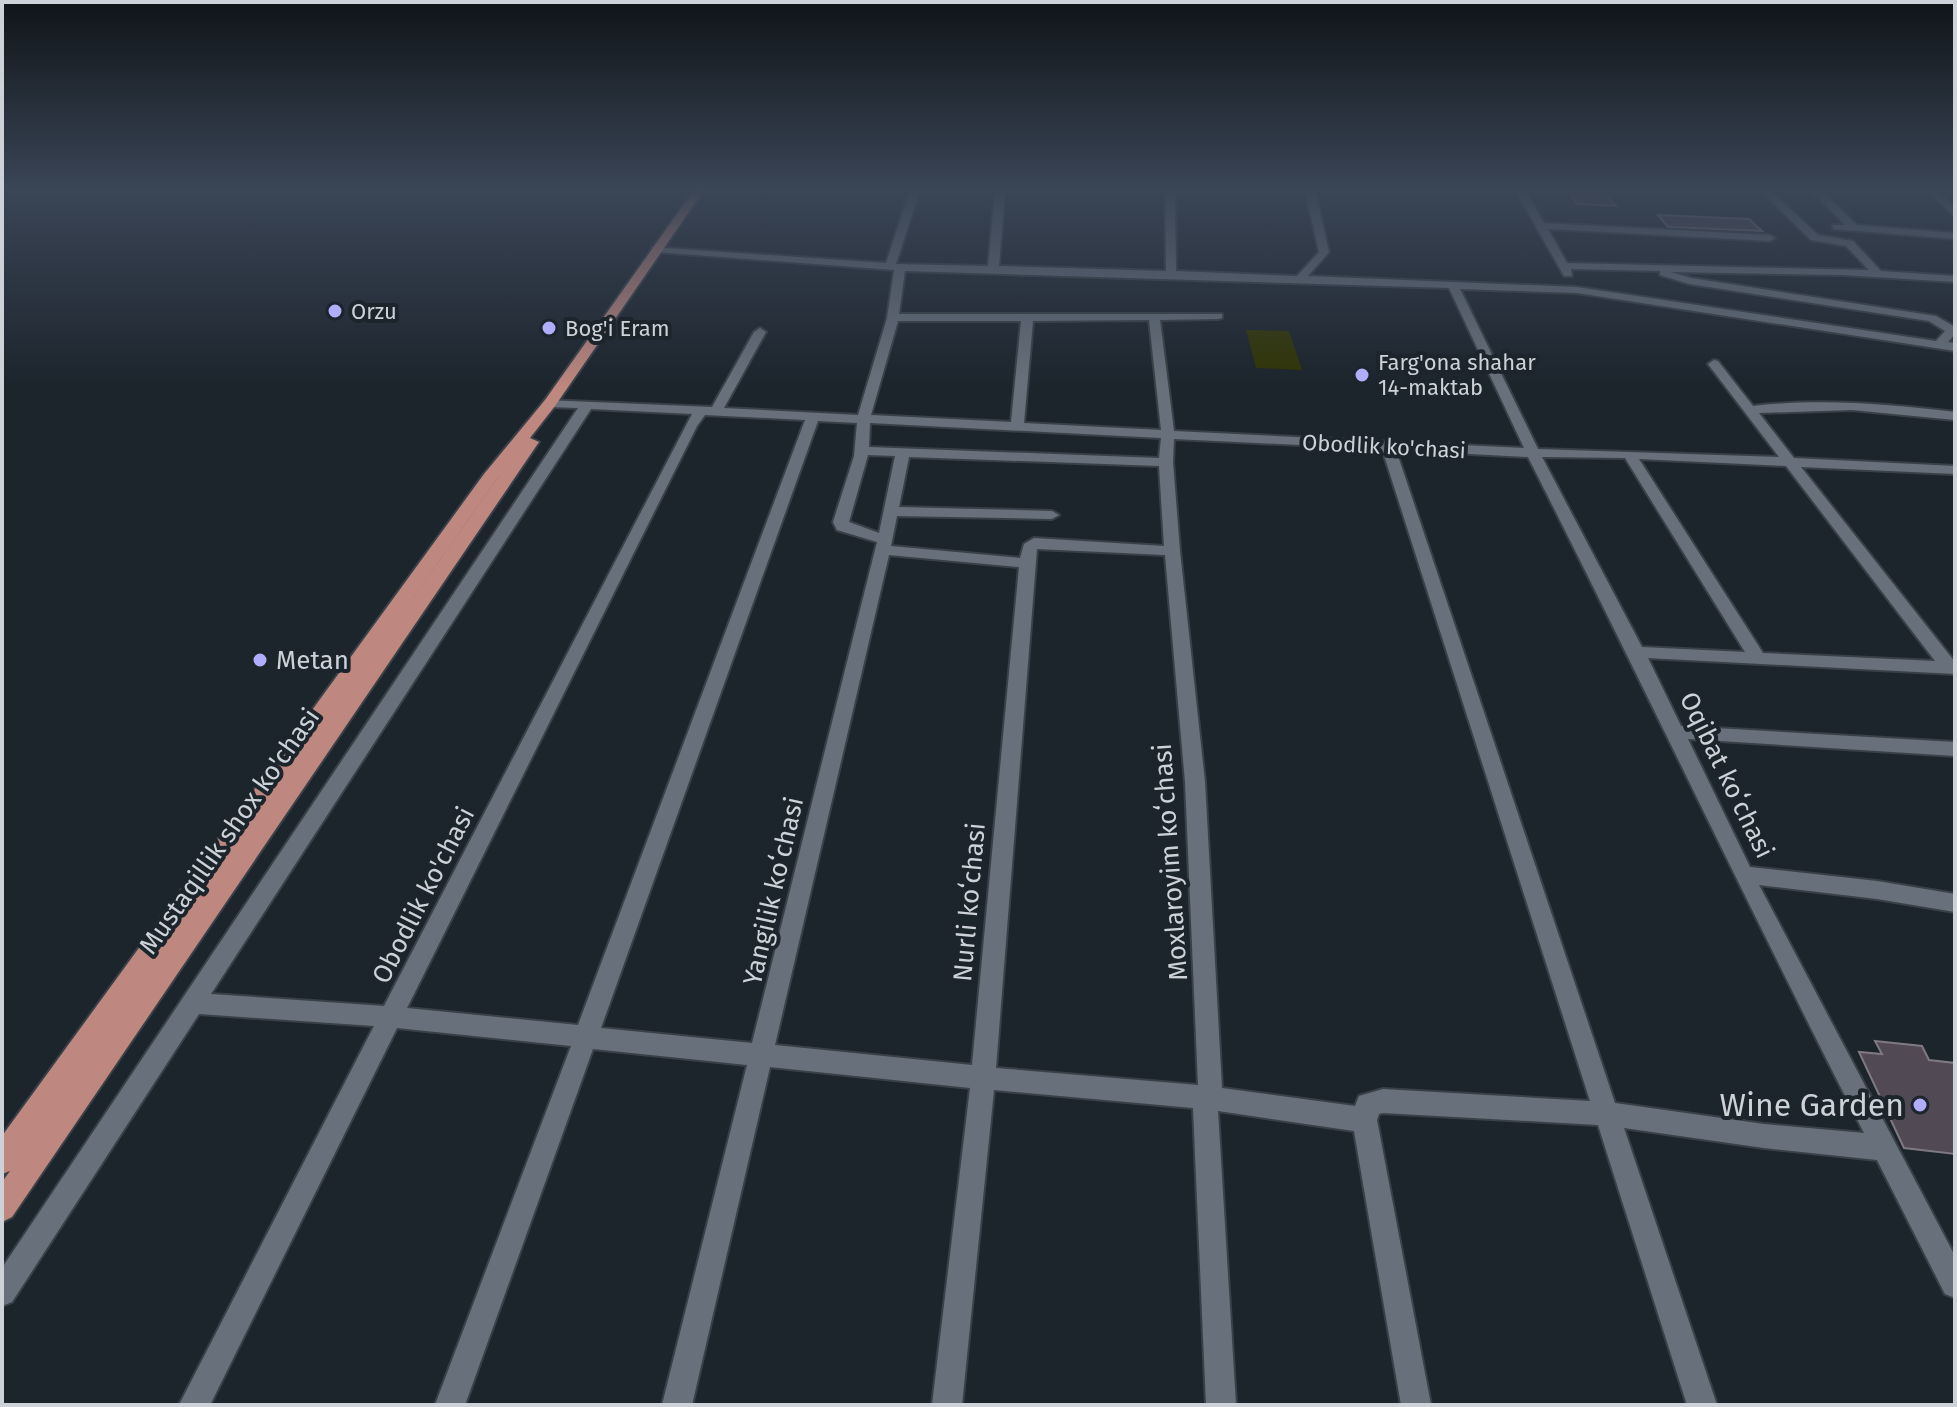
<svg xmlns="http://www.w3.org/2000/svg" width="1957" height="1407" font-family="'Fira Sans',sans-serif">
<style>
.green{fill:#313503}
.building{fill:#514a54;stroke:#807984;stroke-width:2}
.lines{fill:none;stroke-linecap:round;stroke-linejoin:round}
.minor-casing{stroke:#3a4047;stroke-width:4}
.major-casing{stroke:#3a4047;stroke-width:4}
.minor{fill:#68717b;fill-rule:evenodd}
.major{fill:#be8780;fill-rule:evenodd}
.poi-dot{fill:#b0aefa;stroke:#1c242c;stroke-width:3}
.labels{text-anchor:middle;stroke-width:8;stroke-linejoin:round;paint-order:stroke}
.far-poi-label{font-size:22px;fill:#cdd2d8;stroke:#1c242c;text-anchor:start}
.far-street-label{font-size:22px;fill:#cdd2d8;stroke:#1c242c}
.poi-label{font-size:26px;fill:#cdd2d8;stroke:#1c242c;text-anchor:start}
.street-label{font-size:26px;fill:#cdd2d8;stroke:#1c242c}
.near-poi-label{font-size:32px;fill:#cdd2d8;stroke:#1c242c;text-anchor:end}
</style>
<rect width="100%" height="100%" fill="#1c242c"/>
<polygon class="green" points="1246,330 1289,331 1302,370 1256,368"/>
<g class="building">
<polygon points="1567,190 1603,190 1616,206 1577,204"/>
<polygon points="1658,215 1749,219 1762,231 1668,227"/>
<polygon points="1875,1041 1922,1046 1929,1060 1955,1063 1955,1154 1904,1148 1859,1052 1882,1054"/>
</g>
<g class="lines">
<g class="minor-casing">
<g id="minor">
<path d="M 910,190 L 920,190 L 896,264 L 988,266 L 995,190 L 1005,190 L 999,266 L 1166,271 L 1165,190 L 1175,190 L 1176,271 L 1297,276 L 1319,252 L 1305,190 L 1315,190 L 1329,252 L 1308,276 L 1577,287 L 1936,341 L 1945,331 L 1929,321 L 1689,284 L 1660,275 L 1660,271 L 1571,269 L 1572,276 L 1564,276 L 1515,190 L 1525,190 L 1544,223 L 1770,235 L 1775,238 L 1770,241 L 1548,229 L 1567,263 L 1869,270 L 1846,246 L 1811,240 L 1760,190 L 1770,190 L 1818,235 L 1853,241 L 1881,271 L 1955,276 L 1955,282 L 1842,275 L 1671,272 L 1691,278 L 1936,316 L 1955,327 L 1955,334 L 1948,342 L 1955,343 L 1955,351 L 1577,293 L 1460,289 L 1538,449 L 1779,457 L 1708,364 L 1714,360 L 1718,361 L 1753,406 C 1821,398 1888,404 1955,412 L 1955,420 L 1852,410 L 1759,413 L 1794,458 L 1955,466 L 1955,474 L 1801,467 L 1955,662 L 1955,674 L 1648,658 L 1681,726 L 1955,742 L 1955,756 L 1688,739 L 1750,867 L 1877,881 L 1955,894 L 1955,912 L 1877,899 L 1759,885 L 1955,1256 L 1955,1298 L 1945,1294 L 1877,1160 L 1764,1148 L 1624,1128 L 1717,1405 L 1687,1405 L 1598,1125 L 1383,1113 L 1379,1114 L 1377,1120 L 1431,1405 L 1401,1405 L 1354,1131 L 1218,1111 L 1236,1405 L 1206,1405 L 1193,1108 L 994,1090 L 962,1405 L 932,1405 L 970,1088 L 770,1067 L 692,1405 L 662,1405 L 747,1065 L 593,1049 L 465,1405 L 435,1405 L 571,1046 L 397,1028 L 210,1405 L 179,1405 L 374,1026 L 199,1014 L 12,1302 L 2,1306 L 2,1268 L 578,408 L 550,407 L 543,403 L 545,400 L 712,407 L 754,332 L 760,328 L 766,332 L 724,408 L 858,415 L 887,318 L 894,270 L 656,252 L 652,251 L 652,247 L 886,263 ZM 905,271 L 1449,288 L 1524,448 L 1174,431 L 1160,320 L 1218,319 L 1222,318 L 1222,314 L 899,314 ZM 1149,320 L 1161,430 L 1024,423 L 1033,321 ZM 898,321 L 1021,321 L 1011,422 L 871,415 ZM 591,409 L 692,414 L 384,1006 L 211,994 ZM 705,415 L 805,420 L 578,1025 L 407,1008 L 697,426 ZM 818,421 L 857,423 L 854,456 L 833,522 L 837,530 L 877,542 L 752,1043 L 601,1028 ZM 870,423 L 1161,438 L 1159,458 L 869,447 ZM 1174,439 L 1382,449 L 1590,1101 L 1383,1089 L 1359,1096 L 1355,1106 L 1222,1088 L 1205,782 L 1180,551 L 1173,462 ZM 1396,450 L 1528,457 C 1642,681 1749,909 1864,1133 L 1764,1124 L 1615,1103 ZM 868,455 L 895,456 L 879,533 L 849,522 ZM 909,457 L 1159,466 L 1164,546 L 1034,538 L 1024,544 L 1020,558 L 891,546 L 897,516 L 1052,519 L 1059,515 L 1052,511 L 899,507 ZM 1542,457 L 1625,458 L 1745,652 L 1642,647 ZM 1639,459 L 1786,466 L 1935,661 L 1763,653 ZM 1037,549 L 1165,555 L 1185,782 L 1198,1085 L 996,1068 ZM 889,555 L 1019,567 L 972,1065 L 775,1045 Z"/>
<polygon points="1811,190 1821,190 1857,225 1955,233 1955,239 1833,229 1833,225 1845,225"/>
<polygon points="1925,190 1936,190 1955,208 1955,216"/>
</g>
</g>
<g class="major-casing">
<path id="major" d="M 694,190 L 704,190 L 555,406 L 530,438 L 539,442 L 12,1217 L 2,1222 L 2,1182 L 10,1171 L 2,1174 L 2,1136 L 484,474 L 545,400 ZM 501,473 L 345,695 L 496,480 Z"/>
</g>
<use href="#minor" class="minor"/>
<use href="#major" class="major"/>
</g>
<linearGradient id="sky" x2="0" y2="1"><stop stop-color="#0f1418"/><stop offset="0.49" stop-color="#3a4556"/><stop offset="1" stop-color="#3a4556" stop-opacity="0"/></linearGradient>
<rect width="1957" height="387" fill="url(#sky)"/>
<g class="poi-dot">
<circle cx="335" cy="311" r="8"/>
<circle cx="549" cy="328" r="8"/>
<circle cx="1362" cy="375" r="8"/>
<circle cx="260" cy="660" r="8"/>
<circle cx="1920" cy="1105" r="8"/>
</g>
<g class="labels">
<g class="far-poi-label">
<text x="351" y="319">Orzu</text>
<text x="565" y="336">Bog'i Eram</text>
<text x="1378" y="370">Farg'ona shahar<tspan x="1378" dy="25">14-maktab</tspan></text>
</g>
<g class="far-street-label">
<text transform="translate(1384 446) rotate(3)" y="8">Obodlik ko'chasi</text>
</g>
<g class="poi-label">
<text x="276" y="669">Metan</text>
</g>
<g class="street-label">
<text transform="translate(1727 775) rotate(64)" y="9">Oqibat koʻchasi</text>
<text transform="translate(229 831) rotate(-55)" y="9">Mustaqillik shox ko'chasi</text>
<text transform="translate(1170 862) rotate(-94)" y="9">Moxlaroyim koʻchasi</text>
<text transform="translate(773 891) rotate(-77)" y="9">Yangilik koʻchasi</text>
<text transform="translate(423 895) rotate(-63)" y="9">Obodlik ko'chasi</text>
<text transform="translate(969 902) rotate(-85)" y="9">Nurli koʻchasi</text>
</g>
<g class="near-poi-label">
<text x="1904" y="1116">Wine Garden</text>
</g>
</g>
<rect width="1957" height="1407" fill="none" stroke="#cdd2d8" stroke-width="8"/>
</svg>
